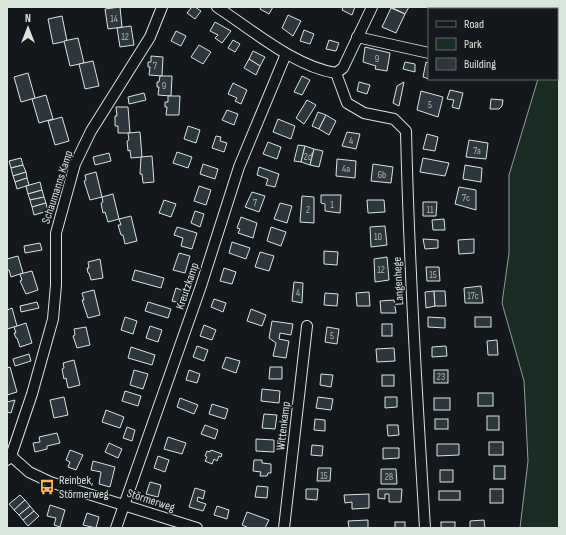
<svg xmlns="http://www.w3.org/2000/svg" width="566" height="535" font-family="'Sofia Sans Condensed',sans-serif">
<style>
.green{fill:#1a2d24;stroke:#939e99}
.building{fill:#2c363c;stroke:#d8e6dc}
.lines{fill:none;stroke-linecap:round;stroke-linejoin:round}
.minor-casing{stroke:#d8e6dc;stroke-width:12}
.minor{stroke:#14181c;stroke-width:10}
.labels{text-anchor:middle;stroke-width:3;stroke-linejoin:round;paint-order:stroke}
.number-label{font-size:10px;fill:#adbab4}
.street-label{font-size:12px;fill:#d8e6dc;stroke:#14181c}
.poi-label{font-size:12px;fill:#d8e6dc;stroke:#14181c;text-anchor:start}
</style>
<rect width="100%" height="100%" fill="#14181c"/>
<polygon class="green" points="559,24 559,528 520,528 528,461 524,381 502,303 509,253 509,175 538,79 557,79 557,28"/>
<g class="building">
<polygon points="120,7 122,27 108,29 105,9"/>
<polygon points="192,7 195,7 201,11 195,19 187,13"/>
<polygon points="261,7 273,7 269,14 260,9"/>
<polygon points="343,7 355,7 352,15 342,10"/>
<polygon points="391,7 409,7 405,14"/>
<polygon points="391,8 405,14 396,33 382,27"/>
<polygon points="288,15 301,21 293,36 282,28"/>
<polygon points="62,16 67,41 53,44 48,19"/>
<polygon points="215,22 231,31 222,43 215,38 218,35 210,31"/>
<polygon points="131,26 134,45 120,47 117,28"/>
<polygon points="304,30 314,34 310,44 300,41"/>
<polygon points="176,31 186,36 181,46 171,41"/>
<polygon points="78,38 84,63 70,66 64,41"/>
<polygon points="233,40 240,44 235,52 228,48"/>
<polygon points="329,40 339,43 336,51 326,49"/>
<polygon points="199,45 211,52 203,64 191,57"/>
<polygon points="365,47 390,53 387,71 375,69 376,66 363,62"/>
<polygon points="253,51 265,57 260,66 249,59"/>
<polygon points="151,56 163,57 162,76 149,75 150,67 148,67 148,62 151,62"/>
<polygon points="249,59 260,66 256,75 244,68"/>
<polygon points="93,61 99,86 85,89 79,64"/>
<polygon points="405,62 415,64 415,72 403,69"/>
<polygon points="426,62 429,63 429,79 423,77"/>
<polygon points="28,73 35,98 21,102 14,77"/>
<polygon points="160,76 172,76 171,96 158,95 159,87 157,87 157,82 159,82"/>
<polygon points="302,76 310,80 302,95 294,92"/>
<polygon points="359,82 370,85 367,94 357,91"/>
<polygon points="404,82 399,106 393,103 397,86"/>
<polygon points="233,83 247,90 241,104 235,101 237,98 228,94"/>
<polygon points="450,90 463,93 459,109 452,107 454,100 447,99"/>
<polygon points="421,91 443,97 438,117 417,110"/>
<polygon points="144,93 146,100 129,104 128,97"/>
<polygon points="46,95 53,119 39,123 32,99"/>
<polygon points="168,96 180,96 179,115 166,115 167,107 165,107 165,102 168,102"/>
<polygon points="491,99 503,100 502,106 499,109 490,109"/>
<polygon points="307,100 316,105 304,124 296,118"/>
<polygon points="116,107 128,107 130,133 118,133 118,126 115,126 115,116 117,116"/>
<polygon points="227,110 238,114 234,125 222,120"/>
<polygon points="318,112 326,115 319,129 312,126"/>
<polygon points="326,115 336,121 329,135 319,129"/>
<polygon points="62,117 69,141 55,145 48,121"/>
<polygon points="278,119 295,126 291,139 273,132"/>
<polygon points="188,126 200,130 196,143 184,139"/>
<polygon points="140,132 142,157 131,158 130,150 128,151 127,141 129,140 128,133"/>
<polygon points="347,132 360,134 356,149 342,146"/>
<polygon points="427,134 438,137 435,151 423,149"/>
<polygon points="216,136 221,137 220,141 227,143 224,152 212,148"/>
<polygon points="469,140 488,143 486,159 466,157"/>
<polygon points="268,142 281,147 277,159 263,154"/>
<polygon points="298,145 305,146 301,162 294,161"/>
<polygon points="305,146 314,149 310,165 301,162"/>
<polygon points="314,149 323,151 319,167 310,165"/>
<polygon points="177,152 192,157 188,168 173,163"/>
<polygon points="109,153 111,161 95,165 93,157"/>
<polygon points="152,156 154,182 143,183 142,174 140,174 141,157"/>
<polygon points="21,158 23,165 11,168 9,161"/>
<polygon points="423,158 449,163 445,176 420,172"/>
<polygon points="337,159 356,161 355,178 336,176"/>
<polygon points="203,164 218,169 215,179 200,174"/>
<polygon points="373,164 393,167 391,183 371,181"/>
<polygon points="23,165 26,172 13,176 11,168"/>
<polygon points="465,165 482,168 481,182 463,179"/>
<polygon points="259,167 279,174 275,187 266,185 268,179 257,175"/>
<polygon points="26,172 27,178 15,182 13,176"/>
<polygon points="96,172 102,197 90,200 84,181 86,180 85,175"/>
<polygon points="27,178 29,185 17,189 15,182"/>
<polygon points="40,182 42,190 28,194 26,186"/>
<polygon points="199,186 211,190 206,205 194,201"/>
<polygon points="459,187 476,190 476,210 455,204"/>
<polygon points="42,190 44,197 30,200 28,194"/>
<polygon points="252,192 265,196 259,212 245,207"/>
<polygon points="113,194 119,219 108,222 105,212 103,213 101,203 103,202 102,197"/>
<polygon points="321,195 341,195 340,213 325,211 325,204 321,203"/>
<polygon points="302,196 314,197 314,223 300,222"/>
<polygon points="44,197 46,203 32,207 30,200"/>
<polygon points="164,200 176,204 171,217 159,213"/>
<polygon points="367,200 384,200 385,212 368,213"/>
<polygon points="423,202 437,202 436,216 423,216"/>
<polygon points="46,203 48,211 34,215 32,207"/>
<polygon points="280,203 292,206 287,223 274,219"/>
<polygon points="195,211 204,214 200,227 191,223"/>
<polygon points="131,216 137,241 125,244 123,235 121,235 118,225 121,225 119,219"/>
<polygon points="241,217 257,223 253,238 238,233 240,229 237,228"/>
<polygon points="444,219 445,230 433,230 432,220"/>
<polygon points="385,226 387,245 371,247 370,227"/>
<polygon points="177,227 197,233 192,249 181,246 183,238 174,235"/>
<polygon points="271,227 286,232 281,246 267,241"/>
<polygon points="423,239 438,240 438,248 425,249"/>
<polygon points="474,239 474,253 459,254 458,240"/>
<polygon points="232,242 250,248 246,259 229,253"/>
<polygon points="40,243 42,250 25,253 24,246"/>
<polygon points="324,251 338,252 337,265 324,264"/>
<polygon points="260,252 274,256 269,271 255,267"/>
<polygon points="179,253 190,256 185,273 173,270"/>
<polygon points="18,256 23,273 11,277 9,270 7,270 7,259"/>
<polygon points="387,257 389,280 375,282 374,259"/>
<polygon points="100,259 103,278 91,280 89,273 88,273 87,268 89,268 88,262"/>
<polygon points="426,267 439,267 440,281 427,281"/>
<polygon points="224,268 236,272 232,284 220,281"/>
<polygon points="135,270 164,278 161,288 132,280"/>
<polygon points="32,271 38,290 26,294 20,281 22,280 20,274"/>
<polygon points="294,282 303,283 302,303 292,301"/>
<polygon points="481,286 483,303 465,303 464,288"/>
<polygon points="176,288 184,291 181,303 172,301"/>
<polygon points="94,290 100,315 88,318 82,300 84,300 82,293"/>
<polygon points="434,291 435,306 426,308 425,292"/>
<polygon points="434,291 445,291 446,306 435,306"/>
<polygon points="369,292 370,306 357,306 356,293"/>
<polygon points="325,293 338,294 337,306 324,305"/>
<polygon points="214,299 226,303 223,312 211,307"/>
<polygon points="394,300 396,313 381,313 380,301"/>
<polygon points="37,302 39,308 21,312 20,306"/>
<polygon points="148,302 171,309 168,318 145,311"/>
<polygon points="12,308 17,326 7,329 7,310"/>
<polygon points="251,309 266,315 262,326 247,321"/>
<polygon points="125,317 137,321 133,334 121,330"/>
<polygon points="428,317 445,318 445,328 428,327"/>
<rect x="475" y="317" width="16" height="10"/>
<polygon points="272,321 293,324 291,335 280,333 279,339 289,341 286,358 273,356 276,343 269,338"/>
<polygon points="26,323 32,343 20,347 17,338 16,338 14,333 16,333 14,327"/>
<rect x="382" y="324" width="10" height="12"/>
<polygon points="204,325 216,330 212,340 200,336"/>
<polygon points="150,326 162,330 158,342 146,338"/>
<polygon points="86,327 90,345 77,348 73,336 75,335 74,329"/>
<polygon points="327,327 339,329 337,344 325,342"/>
<polygon points="497,340 498,355 488,355 487,341"/>
<polygon points="197,346 208,350 204,361 193,357"/>
<polygon points="446,346 447,356 432,357 432,347"/>
<polygon points="131,347 155,355 152,365 128,358"/>
<polygon points="394,348 395,361 377,362 376,349"/>
<polygon points="29,354 31,361 15,366 13,359"/>
<polygon points="226,357 240,361 236,373 222,368"/>
<polygon points="74,360 80,385 68,388 66,378 64,379 62,369 64,368 63,363"/>
<polygon points="10,367 17,392 7,395 7,368"/>
<polygon points="270,367 282,367 282,379 269,379"/>
<polygon points="134,370 148,374 143,389 130,385"/>
<polygon points="189,370 200,374 197,383 186,380"/>
<rect x="434" y="370" width="14" height="13"/>
<polygon points="321,374 333,375 331,387 320,385"/>
<rect x="382" y="375" width="12" height="11"/>
<polygon points="262,389 280,391 279,403 261,401"/>
<polygon points="125,391 141,396 138,406 122,401"/>
<rect x="478" y="393" width="15" height="13"/>
<polygon points="64,397 68,415 54,418 50,400"/>
<polygon points="318,397 333,399 331,410 316,408"/>
<polygon points="385,397 397,397 397,407 385,408"/>
<polygon points="180,398 198,405 194,414 177,407"/>
<rect x="434" y="398" width="16" height="12"/>
<polygon points="15,400 11,413 7,412 7,402"/>
<polygon points="212,404 228,409 225,419 209,414"/>
<polygon points="106,410 124,417 120,428 102,422"/>
<polygon points="264,414 277,415 275,429 262,428"/>
<rect x="487" y="416" width="12" height="14"/>
<polygon points="315,419 325,420 325,431 314,430"/>
<rect x="435" y="419" width="13" height="10"/>
<polygon points="205,425 218,430 215,439 201,434"/>
<polygon points="387,425 398,425 399,435 388,436"/>
<polygon points="127,427 135,430 132,441 123,438"/>
<polygon points="57,433 60,443 47,446 47,449 35,452 33,443 40,442 39,437"/>
<polygon points="168,437 186,443 182,454 164,449"/>
<polygon points="256,439 274,440 274,452 256,451"/>
<rect x="489" y="442" width="14" height="13"/>
<polygon points="109,443 122,449 118,458 105,452"/>
<polygon points="437,444 459,444 459,455 437,456"/>
<polygon points="312,445 323,446 322,456 311,455"/>
<polygon points="383,448 399,448 399,458 383,459"/>
<polygon points="70,450 83,455 76,470 68,467 70,462 66,460"/>
<polygon points="211,450 222,454 221,457 219,456 217,461 214,459 212,464 205,461 207,457 205,456 207,451 210,452"/>
<polygon points="158,456 169,460 165,472 154,468"/>
<polygon points="254,460 262,460 262,463 271,464 271,473 268,473 267,476 260,476 261,472 253,471"/>
<polygon points="93,461 115,467 110,487 99,484 101,472 91,470"/>
<rect x="494" y="466" width="11" height="13"/>
<polygon points="318,468 331,468 330,481 317,481"/>
<polygon points="381,469 396,469 397,484 381,484"/>
<rect x="440" y="470" width="13" height="12"/>
<polygon points="150,482 161,485 158,497 146,494"/>
<polygon points="257,486 268,487 267,498 255,497"/>
<polygon points="195,488 205,491 203,499 198,497 197,501 206,504 203,511 189,507"/>
<polygon points="306,489 318,489 317,500 306,499"/>
<polygon points="378,489 402,489 401,502 389,502 389,494 385,494 385,499 378,498"/>
<rect x="490" y="489" width="13" height="14"/>
<rect x="439" y="491" width="21" height="9"/>
<polygon points="369,494 369,508 352,509 352,502 345,503 344,495"/>
<polygon points="20,495 25,500 14,510 9,504"/>
<polygon points="25,500 30,506 19,515 14,510"/>
<polygon points="50,505 65,510 60,527 54,525 56,518 47,516"/>
<polygon points="30,506 34,511 23,520 19,515"/>
<polygon points="217,506 229,510 227,519 214,515"/>
<polygon points="34,511 39,516 28,526 23,520"/>
<polygon points="247,512 269,520 265,528 249,528 242,525"/>
<polygon points="87,513 99,517 96,528 83,525"/>
<polygon points="368,520 368,528 349,528 348,521"/>
<polygon points="484,520 485,528 470,528 470,521"/>
<rect x="395" y="522" width="10" height="6"/>
<rect x="441" y="522" width="14" height="6"/>
</g>
<g class="lines">
<g class="minor-casing">
<g id="minor">
<path d="M 217,7 C 251,29 295,67 336,73 L 343,68 L 372,7"/>
<polyline points="357,37 429,53"/>
<path d="M 336,73 L 347,103 L 364,113 L 394,119 L 406,131 C 409,263 417,396 425,528"/>
<polyline points="11,456 29,472 50,482 197,528"/>
<polyline points="7,460 11,456 32,394 53,319 56,285 56,233 75,164 91,131 150,37 162,7"/>
<polyline points="116,528 201,286 239,167 286,54"/>
<polyline points="284,528 307,326"/>
</g>
</g>
<use href="#minor" class="minor"/>
</g>
<defs>
<g id="bus-bare" transform="scale(1.2)"><path d="M-5-6H5V4H4V6H2V4H-2V6H-4V4H-5ZM-3.5-4V0h7V-4ZM-3.5 1.2v1.5H-2V1.2ZM2 1.2v1.5H3.5V1.2Z" fill="#ffb74d" stroke="#14181c" stroke-width="2.5" paint-order="stroke"/></g>
</defs>
<g fill-rule="evenodd">
<use href="#bus-bare" x="47" y="487"/>
</g>
<g class="labels">
<g class="number-label">
<text x="114" y="22">14</text>
<text x="125" y="40">12</text>
<text x="377" y="62">9</text>
<text x="155" y="69">7</text>
<text x="164" y="89">9</text>
<text x="430" y="108">5</text>
<text x="351" y="144">4</text>
<text x="477" y="154">7a</text>
<text x="308" y="160">2d</text>
<text x="346" y="172">4a</text>
<text x="382" y="178">6b</text>
<text x="466" y="201">7c</text>
<text x="255" y="206">7</text>
<text x="332" y="208">1</text>
<text x="308" y="213">2</text>
<text x="430" y="213">11</text>
<text x="378" y="240">10</text>
<text x="381" y="273">12</text>
<text x="433" y="278">15</text>
<text x="298" y="296">4</text>
<text x="473" y="299">17c</text>
<text x="332" y="339">5</text>
<text x="441" y="380">23</text>
<text x="324" y="479">15</text>
<text x="389" y="480">28</text>
</g>
<g class="street-label">
<text transform="translate(57 187) rotate(-72)" y="4">Schaumanns Kamp</text>
<text transform="translate(398 281) rotate(-93)" y="4">Langenhege</text>
<text transform="translate(187 286) rotate(-71)" y="4">Kreutzkamp</text>
<text transform="translate(283 426) rotate(-83)" y="4">Wittenkamp</text>
<text transform="translate(151 500) rotate(18)" y="4">Störmerweg</text>
</g>
<g class="poi-label">
<text x="59" y="484">Reinbek,<tspan x="59" dy="14">Störmerweg</tspan></text>
</g>
</g>
<rect width="566" height="535" fill="none" stroke="#d8e6dc" stroke-width="16"/>
<rect x="428" y="8" width="130" height="72" fill="#14181c" stroke="#626a69"/>
<rect x="436" y="21" width="20" height="6" fill="#14181c" stroke="#626a69"/>
<text x="464" y="28" font-size="12" fill="#d8e6dc">Road</text>
<rect x="436" y="38" width="20" height="12" fill="#1a2d24" stroke="#626a69"/>
<text x="464" y="48" font-size="12" fill="#d8e6dc">Park</text>
<rect x="436" y="58" width="20" height="12" fill="#2c363c" stroke="#626a69"/>
<text x="464" y="68" font-size="12" fill="#d8e6dc">Building</text>
<g transform="translate(28 28)" stroke="#14181c" stroke-width="3" paint-order="stroke">
<path d="M0-3L7 15L0 10L-7 15Z" fill="#d8e6dc"/>
<text y="-6" font-size="11" font-weight="bold" text-anchor="middle" fill="#d8e6dc">N</text>
</g>
</svg>
